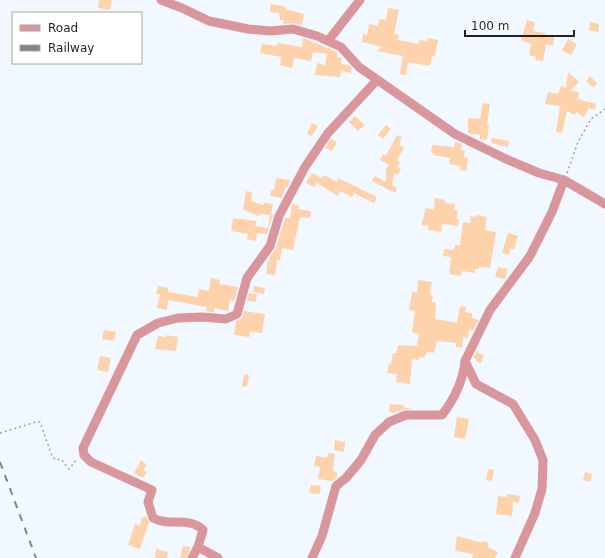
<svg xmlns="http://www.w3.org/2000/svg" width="605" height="558" font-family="'DejaVu Sans',sans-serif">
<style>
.building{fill:#fed3ac}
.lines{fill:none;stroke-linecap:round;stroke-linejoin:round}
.path{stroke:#9ea3a9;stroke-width:1.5;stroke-dasharray:2 3;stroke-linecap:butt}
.street{stroke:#d9979d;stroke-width:9}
.rail{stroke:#80858a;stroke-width:2;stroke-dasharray:7 7;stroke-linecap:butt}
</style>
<rect width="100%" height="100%" fill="#f1f8ff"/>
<g class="building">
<polygon points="99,0 112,0 110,10 98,8"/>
<polygon points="271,4 286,7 286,9 304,14 302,25 293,23 283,24 284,20 280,20 279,13 270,12"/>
<polygon points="388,8 399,10 394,34 399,35 398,40 419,44 419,40 427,41 428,38 438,40 435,56 432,56 430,66 408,62 406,75 400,74 403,56 377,51 382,47 362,42 363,34 367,35 369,24 378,26 379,19 386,20"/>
<polygon points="527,20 535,22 533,31 546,33 545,35 554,37 553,46 546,44 543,61 535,60 536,57 529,55 531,44 521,40"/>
<polygon points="590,22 599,24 598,32 589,30"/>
<polygon points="303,38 337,52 337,57 342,58 341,64 349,65 352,68 351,73 341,71 340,77 315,75 317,63 325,65 327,54 313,52 311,61 294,58 292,68 280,65 281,57 260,53 262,44 277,46 278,43 302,47"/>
<polygon points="568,39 577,44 571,55 562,50"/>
<polygon points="568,72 579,82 570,91 579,92 578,99 596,104 595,110 589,108 584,117 576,112 575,115 567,111 562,133 556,132 560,106 545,104 548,92 558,94 561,86 566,88"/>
<polygon points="590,76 597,83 593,88 586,81"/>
<polygon points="483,103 490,104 487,125 489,125 487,140 480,139 480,135 468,133 468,118 480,119"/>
<polygon points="355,116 365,125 358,131 349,122"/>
<polygon points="312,123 318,126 312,136 307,134"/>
<polygon points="386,125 391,129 383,139 378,135"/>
<polygon points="397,135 402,137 399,145 404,148 397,160 400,162 397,167 401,169 398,175 394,173 392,185 397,188 395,193 372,181 375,176 386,182 386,169 389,165 380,160 383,154 386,156"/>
<polygon points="492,138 509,141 508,147 491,143"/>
<polygon points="331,139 337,142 332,151 325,148"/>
<polygon points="455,142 462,144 461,150 465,151 464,157 468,158 466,171 460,170 461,166 449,164 450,158 433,155 434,153 431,153 432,145 454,147"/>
<polygon points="312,173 322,178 324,175 337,182 338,178 377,197 374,203 354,193 352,197 340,191 338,196 317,183 314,187 306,183"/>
<polygon points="276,178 290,180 288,187 285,187 282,198 270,196 271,190 274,190"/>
<polygon points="246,191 252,192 251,201 263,205 264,203 273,204 271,215 273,215 267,234 257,233 256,241 247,239 248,234 231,231 233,218 257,221 255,226 268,228 270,215 260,214 259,216 243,210"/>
<polygon points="435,198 445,200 445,203 455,204 454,210 458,211 456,219 459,219 458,226 442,224 441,232 428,230 429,226 421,225 426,208 434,210"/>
<polygon points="292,204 299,205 298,209 311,211 310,218 300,217 293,250 282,248 280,260 277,260 275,275 266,274 268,261 270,261 270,256 276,248 285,218 290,218"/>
<polygon points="477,215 487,217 485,230 496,232 490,268 479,267 479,269 475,269 475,273 462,271 461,276 449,274 451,257 443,256 444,249 454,250 455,245 460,245 463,222 470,223 471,216 476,217"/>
<polygon points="508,233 518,236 514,249 510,249 509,255 502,253"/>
<polygon points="498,267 508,269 505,279 495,277"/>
<polygon points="211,278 220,280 219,284 238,287 234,301 230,300 228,311 214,308 214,312 210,312 206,311 207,307 168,300 167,310 157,308 160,294 156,294 158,286 168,288 168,292 198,297 199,289 209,291"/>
<polygon points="418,280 432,282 430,295 433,296 432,302 436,303 435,319 457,323 460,306 466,307 465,312 472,313 472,318 479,320 472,331 469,329 468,338 463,337 462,348 456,347 456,343 437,341 434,353 427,352 424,358 419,357 418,360 412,359 410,384 396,382 397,374 387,373 389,363 391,364 393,353 396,353 398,345 417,346 419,334 412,332 415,311 409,310 412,292 417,292"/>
<polygon points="254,286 265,288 264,294 253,292"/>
<polygon points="249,293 257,294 256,302 247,301"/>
<polygon points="244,311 265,314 262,333 250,332 250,337 234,335 236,321 242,318"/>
<polygon points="104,330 116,332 114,341 102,339"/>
<polygon points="166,335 178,337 176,351 155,349 158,336 166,337"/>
<polygon points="478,349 478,353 484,355 481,363 476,361 476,359 473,358"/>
<polygon points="100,356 111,358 108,372 97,370"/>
<polygon points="244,374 249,375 247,387 242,386"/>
<polygon points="390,404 404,405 403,407 412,409 396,411 395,413 389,412"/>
<polygon points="457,417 469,419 465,439 454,437"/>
<polygon points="335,440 345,442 344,452 334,450"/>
<polygon points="328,453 335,454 333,471 337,472 337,478 332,481 318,479 320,467 314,466 316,456 327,458"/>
<polygon points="141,460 147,465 143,470 147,472 143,478 134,473"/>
<polygon points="488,469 494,470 492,481 486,480"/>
<polygon points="585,472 592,474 590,482 583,480"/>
<polygon points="311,485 321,486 320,494 309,493"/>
<polygon points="507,494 520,496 519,503 513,502 512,516 496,514 498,496 507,497"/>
<polygon points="146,516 149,522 140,549 128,545 135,524 140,526 142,518"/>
<polygon points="457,536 483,543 483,541 489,543 488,547 498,552 495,558 472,558 473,554 455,551"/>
<polygon points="183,546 191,547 186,558 180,558"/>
<polygon points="156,549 168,552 167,558 155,558"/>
</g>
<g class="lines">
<g class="path">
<polyline points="567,173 578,142 591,119 605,109"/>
<polyline points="0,433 36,422 40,422 52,456 56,460 61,459 69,469 77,459"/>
</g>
<g class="street">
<polyline points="161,0 182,8 209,21 248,29 270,31 293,29 317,36 341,47 359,67 455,134 506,159 539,173 564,180 605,204"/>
<polyline points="328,41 360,0"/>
<polyline points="192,558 198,547"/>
<path d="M 218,558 L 198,547 L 203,530 C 189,516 168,527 153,518 L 148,502 L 152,490 L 91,462 L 84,455 L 83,448 L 137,335 L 158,323 L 178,318 L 202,317 L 226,319 L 237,314 L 247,278 L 270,246 L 279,216 L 305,167 L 328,133 L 377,80"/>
<path d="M 312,558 L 322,536 L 336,486 L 346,478 L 361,460 L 375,435 L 389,422 L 406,415 L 442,415 C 455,398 463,382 465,361"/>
<polyline points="515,558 535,513 542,489 543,460 535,440 513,404 476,384 465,361 490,310 530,256 552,212 564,180"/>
</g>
<polyline class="rail" points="0,462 36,558"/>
</g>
<rect x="12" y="12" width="130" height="52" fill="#ffffff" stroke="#a5a7a8"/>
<rect x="20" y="25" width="20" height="6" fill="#d9979d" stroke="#a5a7a8"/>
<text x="48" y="32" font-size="12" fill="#1f2225">Road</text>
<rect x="20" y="45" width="20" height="6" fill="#80858a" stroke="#a5a7a8"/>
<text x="48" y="52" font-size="12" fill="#1f2225">Railway</text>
<path d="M465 30v6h109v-6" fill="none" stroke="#1f2225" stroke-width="2"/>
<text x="471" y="30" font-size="12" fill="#1f2225" stroke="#ffffff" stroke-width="3" paint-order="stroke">100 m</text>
</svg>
